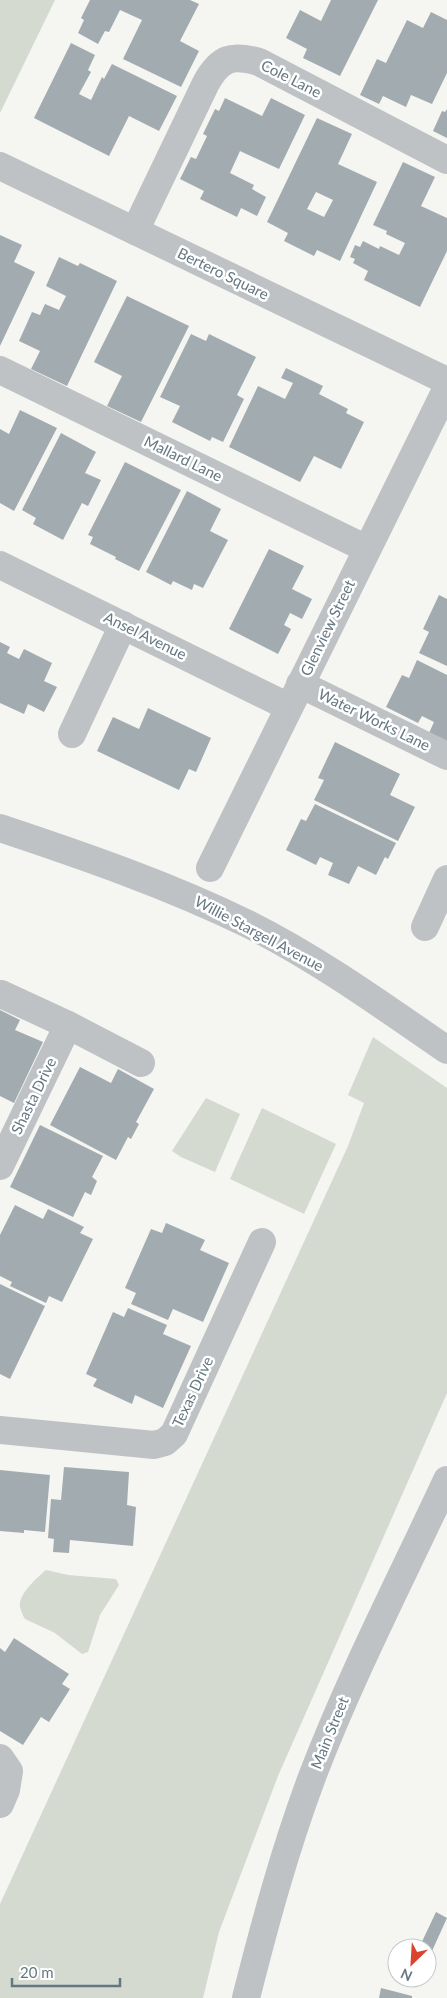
<svg xmlns="http://www.w3.org/2000/svg" width="447" height="1998" font-family="Lato,sans-serif">
<style>
.green{fill:#d5dad1}
.building{fill:#a2acb0;fill-rule:evenodd}
.lines{fill:none;stroke-linecap:round;stroke-linejoin:round}
.minor{stroke:#bec2c5;stroke-width:28}
.labels{text-anchor:middle;stroke-width:5;stroke-linejoin:round;paint-order:stroke}
.street-label{font-size:15px;fill:#657781;stroke:#fff}
</style>
<rect width="100%" height="100%" fill="#f5f5f1"/>
<g class="green">
<polygon points="0,0 55,0 0,113"/>
<polygon points="373,1037 447,1088 447,1393 278,1776 219,1932 203,1998 0,1998 0,1904 348,1146 364,1103 348,1095"/>
<polygon points="206,1098 240,1114 215,1172 181,1157 172,1151"/>
<polygon points="262,1108 336,1144 304,1214 230,1179"/>
<path d="M 46,1570 L 68,1575 L 116,1579 L 119,1585 L 100,1615 L 88,1652 L 82,1654 L 55,1633 L 25,1619 C 23,1616 21,1611 20,1607 C 18,1594 37,1578 46,1570 Z"/>
</g>
<g class="building">
<polygon points="90,0 190,0 199,4 180,41 199,51 181,87 123,59 142,20 120,10 109,32 105,31 98,44 78,33 84,20 81,18"/>
<polygon points="331,0 378,0 340,76 303,58 307,49 286,38 300,10 321,21"/>
<polygon points="431,12 447,20 447,73 432,104 411,95 406,107 383,96 379,104 360,95 377,59 386,63 407,20 423,28"/>
<polygon points="71,43 95,55 88,70 91,72 79,94 91,100 102,77 104,79 112,64 177,96 159,131 129,116 109,156 34,118"/>
<polygon points="225,98 262,116 271,98 305,115 279,169 240,151 230,173 254,185 252,189 266,197 257,216 241,208 237,217 200,199 204,191 180,179 191,157 196,159 207,136 203,134 215,109 219,111"/>
<polygon points="447,109 447,138 433,131 442,111 445,112"/>
<path d="M 317,118 L 352,134 L 338,164 L 377,182 L 340,261 L 317,250 L 314,256 L 284,241 L 288,233 L 267,222 ZM 316,192 L 333,200 L 324,217 L 307,209 Z"/>
<polygon points="403,162 435,177 421,206 447,218 447,251 420,307 364,280 368,271 353,263 355,259 350,257 355,245 360,247 363,241 379,249 380,246 399,255 405,243 386,234 387,231 373,225"/>
<polygon points="0,235 22,245 14,262 35,272 0,346"/>
<polygon points="59,257 78,266 80,263 117,281 67,386 31,369 40,351 19,341 32,312 40,315 45,304 59,310 66,296 46,286"/>
<polygon points="127,296 189,326 141,422 107,406 122,376 94,362"/>
<polygon points="191,334 206,341 209,334 256,357 237,395 244,399 223,442 212,437 210,441 172,422 180,406 160,397"/>
<polygon points="286,368 323,386 319,394 348,409 346,413 364,422 341,469 314,456 300,482 229,447 258,386 285,399 293,383 281,378"/>
<polygon points="20,410 57,428 14,511 0,503 0,429 9,434"/>
<polygon points="61,433 96,452 85,473 101,480 88,506 82,503 63,540 33,524 36,518 22,510"/>
<polygon points="125,462 181,490 139,571 115,559 116,557 90,544 93,537 88,535"/>
<polygon points="187,491 221,509 210,531 228,540 203,588 194,584 192,590 173,581 171,585 146,572"/>
<polygon points="269,549 304,566 292,589 312,599 302,619 290,613 284,625 291,629 278,654 229,629"/>
<polygon points="439,595 447,599 447,666 419,653 429,632 423,629"/>
<polygon points="0,642 10,647 7,653 19,659 24,649 52,663 44,681 57,687 44,712 28,704 24,714 0,703"/>
<polygon points="417,660 447,675 447,742 429,733 434,722 422,716 418,723 386,707 402,675 409,678"/>
<polygon points="148,708 211,738 196,772 189,769 179,790 97,751 113,717 139,729"/>
<polygon points="335,742 400,774 390,795 415,807 398,841 314,800 324,780 318,778"/>
<polygon points="315,804 396,843 388,859 385,857 376,875 358,866 349,884 328,875 333,863 320,857 316,865 286,850 301,819 306,821"/>
<polygon points="0,1010 20,1020 15,1030 43,1042 14,1103 0,1096"/>
<polygon points="80,1067 111,1083 118,1069 154,1089 136,1122 139,1124 131,1139 128,1137 116,1160 50,1125"/>
<polygon points="40,1125 103,1156 92,1177 97,1181 91,1195 85,1192 73,1217 10,1187"/>
<polygon points="15,1205 43,1219 48,1209 84,1227 80,1233 93,1239 62,1302 49,1296 46,1303 10,1286 12,1282 0,1276 0,1235"/>
<polygon points="166,1223 205,1240 200,1250 229,1263 203,1322 173,1309 168,1320 131,1304 136,1293 125,1288 151,1229 162,1233"/>
<polygon points="0,1284 45,1306 10,1379 0,1374"/>
<polygon points="128,1308 167,1325 163,1334 191,1346 163,1408 135,1395 132,1404 93,1386 97,1379 86,1374 113,1312 124,1317"/>
<polygon points="64,1467 129,1472 127,1505 136,1507 133,1546 70,1540 69,1553 53,1552 54,1539 48,1538 51,1499 61,1500"/>
<polygon points="0,1470 50,1475 45,1532 24,1530 24,1533 0,1531"/>
<polygon points="14,1638 69,1674 62,1684 70,1689 49,1722 41,1717 23,1745 0,1731 0,1648 5,1652"/>
<polygon points="436,1912 447,1918 427,1962 427,1948 419,1948"/>
<polygon points="381,1988 412,1996 412,1998 379,1998"/>
</g>
<g class="lines">
<g class="minor">
<polyline points="0,166 447,381"/>
<path d="M 135,231 L 206,83 C 220,58 231,54 259,62 L 447,160"/>
<polyline points="0,370 367,549"/>
<polyline points="0,565 289,707"/>
<polyline points="300,684 447,756"/>
<polyline points="72,734 123,625"/>
<path d="M 0,828 C 84,856 168,885 248,924 C 318,959 383,1006 447,1050"/>
<polyline points="210,868 447,388"/>
<polyline points="425,927 447,879"/>
<polyline points="1,994 68,1025 141,1063"/>
<polyline points="0,1166 68,1025"/>
<polyline points="0,1430 154,1445 165,1442 174,1434 262,1242"/>
<polyline points="0,1758 9,1771 6,1790 0,1804"/>
<path d="M 246,1998 C 265,1923 285,1849 312,1777 C 351,1675 401,1579 447,1480"/>
</g>
</g>
<g class="labels">
<g class="street-label">
<text transform="translate(291 79) rotate(27)" y="5">Cole Lane</text>
<text transform="translate(223 274) rotate(26)" y="5">Bertero Square</text>
<text transform="translate(183 459) rotate(26)" y="5">Mallard Lane</text>
<text transform="translate(328 628) rotate(-64)" y="5">Glenview Street</text>
<text transform="translate(145 636) rotate(26)" y="5">Ansel Avenue</text>
<text transform="translate(374 720) rotate(26)" y="5">Water Works Lane</text>
<text transform="translate(259 934) rotate(28)" y="5">Willie Stargell Avenue</text>
<text transform="translate(34 1096) rotate(-64)" y="5">Shasta Drive</text>
<text transform="translate(193 1392) rotate(-65)" y="5">Texas Drive</text>
<text transform="translate(330 1733) rotate(-68)" y="5">Main Street</text>
</g>
</g>
<g transform="translate(412 1963) rotate(205)"><circle r="24" fill="#ffffff" stroke="#c1c9cd"/>
<path d="M0-4L9 19L0 12L-9 19Z" fill="#da432c"/>
<text y="-8" font-size="14" font-weight="bold" text-anchor="middle" fill="#657781">N</text>
</g>
<path d="M12 1978v8h108v-8" fill="none" stroke="#657781" stroke-width="2.5"/>
<text x="20" y="1978" font-size="15" fill="#657781" stroke="#ffffff" stroke-width="4" paint-order="stroke">20 m</text>
</svg>
